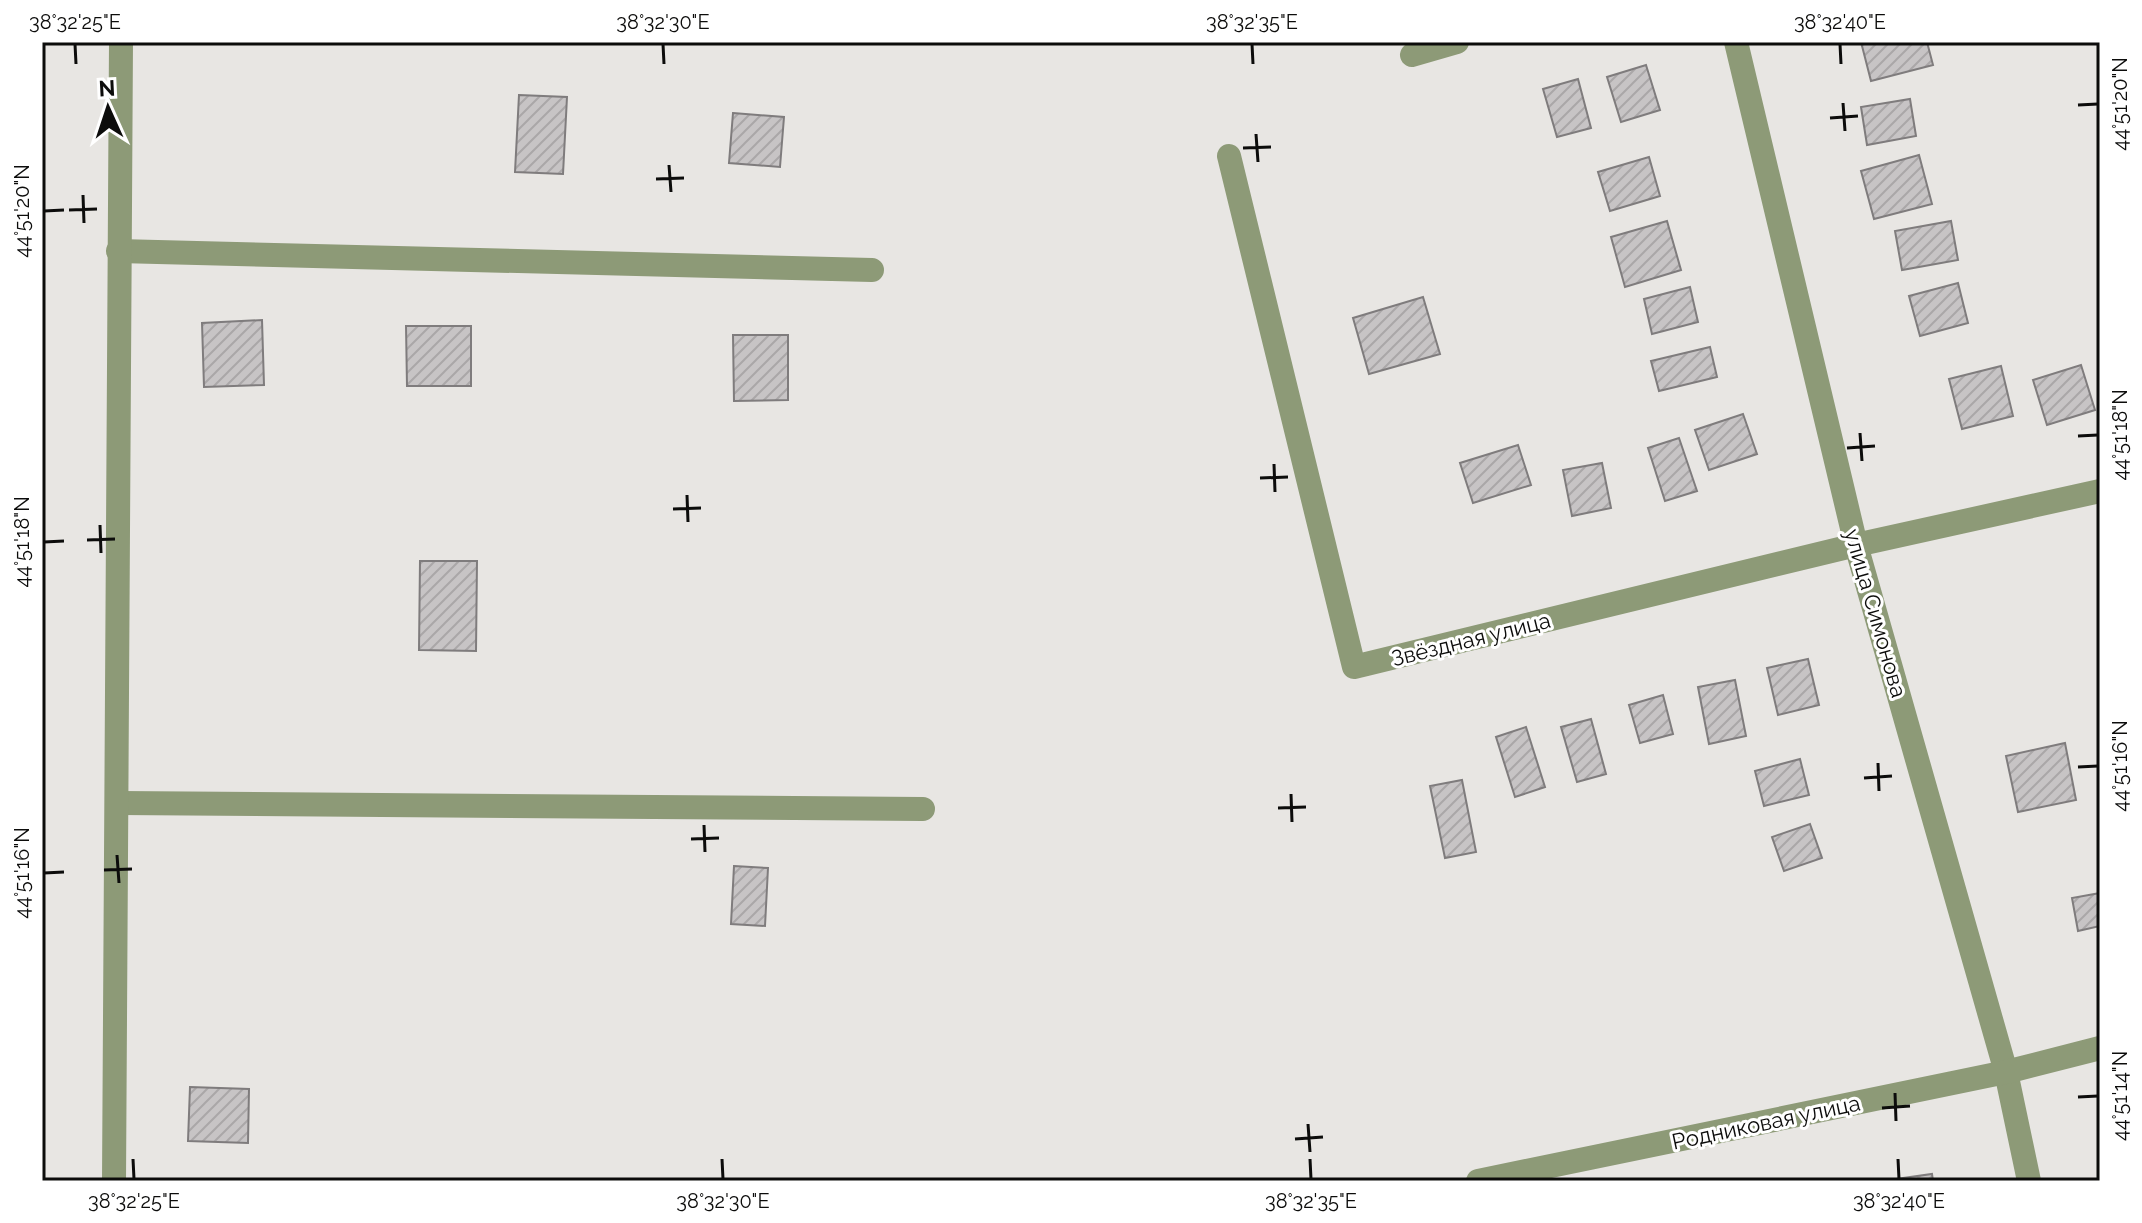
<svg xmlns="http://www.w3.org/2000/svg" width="2142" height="1223" font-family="Raleway,sans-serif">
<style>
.building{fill:url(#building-hatch);stroke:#7f7c7d;stroke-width:2}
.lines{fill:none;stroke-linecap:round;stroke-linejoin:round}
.street{stroke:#8d9a77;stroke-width:24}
.ticks{fill:none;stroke:#0c0c0b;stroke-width:3}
.labels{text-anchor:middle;stroke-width:6;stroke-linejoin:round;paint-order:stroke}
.street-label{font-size:22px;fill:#0c0c0b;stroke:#fff}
.neatline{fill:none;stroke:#0c0c0b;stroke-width:3}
.ticks-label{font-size:20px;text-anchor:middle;fill:#0c0c0b}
</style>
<defs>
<pattern id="building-hatch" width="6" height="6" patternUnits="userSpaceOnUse" patternTransform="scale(2)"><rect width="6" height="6" fill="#c7c4c5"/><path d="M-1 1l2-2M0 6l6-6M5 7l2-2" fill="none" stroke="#aaa7a8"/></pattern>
</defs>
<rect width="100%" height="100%" fill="#e8e6e3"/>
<g class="building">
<polygon points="1861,42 1927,42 1933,65 1871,81"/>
<polygon points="1646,65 1660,110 1621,122 1607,77"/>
<polygon points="1578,79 1591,128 1557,137 1543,89"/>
<polygon points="519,95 567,97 563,174 515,172"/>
<polygon points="1910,99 1916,136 1867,145 1861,107"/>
<polygon points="733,113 784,117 780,167 729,163"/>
<polygon points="1919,155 1932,204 1874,219 1861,171"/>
<polygon points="1649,157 1660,196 1610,211 1598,172"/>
<polygon points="1667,221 1681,270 1625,287 1611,237"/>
<polygon points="1951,221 1958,260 1902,270 1895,231"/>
<polygon points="1958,283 1968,323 1920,336 1909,296"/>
<polygon points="1690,287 1698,322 1652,334 1644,299"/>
<polygon points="1423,297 1440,354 1369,374 1353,318"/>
<polygon points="262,320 264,385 204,387 202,323"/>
<polygon points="406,326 471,326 471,386 407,386"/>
<polygon points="733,335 788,335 788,400 734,401"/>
<polygon points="1710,347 1717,377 1659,391 1651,361"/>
<polygon points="2081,365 2095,410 2047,425 2033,380"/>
<polygon points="2001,366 2013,416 1962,429 1949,379"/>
<polygon points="1743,414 1757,454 1709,470 1695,430"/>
<polygon points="1679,438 1697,491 1665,501 1648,448"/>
<polygon points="1518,445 1531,485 1473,503 1460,463"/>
<polygon points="1602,463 1611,508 1572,516 1563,470"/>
<polygon points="420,561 477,561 476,651 419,650"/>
<polygon points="1808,659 1819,705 1778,715 1767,668"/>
<polygon points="1735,680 1746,736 1709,744 1698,687"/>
<polygon points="1663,695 1673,734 1640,743 1629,705"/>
<polygon points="1591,719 1606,774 1577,782 1561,727"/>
<polygon points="1526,727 1545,787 1515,797 1496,737"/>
<polygon points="2065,743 2076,800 2018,812 2006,756"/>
<polygon points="1800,759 1809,795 1764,806 1755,771"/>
<polygon points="1462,780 1476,852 1445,858 1430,786"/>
<polygon points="1810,824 1822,858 1784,871 1772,837"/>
<polygon points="734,866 768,868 765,926 731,924"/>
<polygon points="2100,893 2100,926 2078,931 2072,898"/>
<polygon points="190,1087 249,1089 248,1143 188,1141"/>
<polygon points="1932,1174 1933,1181 1882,1181"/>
</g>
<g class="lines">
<g class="street">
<polyline points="1736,42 1856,545 2006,1072 2029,1181"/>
<polyline points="1412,55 1457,42"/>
<polyline points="1229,156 1354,667 1856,545 2100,491"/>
<polyline points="118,251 872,270"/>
<polyline points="119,803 923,809"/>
<polyline points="114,1181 121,42"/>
<polyline points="1478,1181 2006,1072 2100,1048"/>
</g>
</g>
<path class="ticks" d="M 75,44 L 76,64M 663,44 L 664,64M 1252,44 L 1253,64M 1840,44 L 1841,64M 1843,103 L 1845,131M 2078,105 L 2098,104M 1830,118 L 1858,116M 1256,134 L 1258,162M 1243,148 L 1271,147M 669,165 L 671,192M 656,179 L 684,178M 83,195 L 84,223M 69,210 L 97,209M 44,211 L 64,210M 1860,433 L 1862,461M 2078,436 L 2098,435M 1847,448 L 1875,446M 1274,464 L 1275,492M 1260,478 L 1288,477M 687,495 L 688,522M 673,509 L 701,508M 100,525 L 101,553M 87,540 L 115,539M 44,542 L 64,541M 1878,763 L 1879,791M 2078,767 L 2098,766M 1864,778 L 1892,776M 1291,794 L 1292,822M 1278,808 L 1306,807M 704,825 L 705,852M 691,839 L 719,838M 117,855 L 119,883M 104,870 L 132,869M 44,873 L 64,872M 1895,1093 L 1896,1121M 2078,1097 L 2098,1096M 1882,1108 L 1910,1106M 1308,1124 L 1310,1152M 1295,1139 L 1323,1137M 133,1159 L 134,1179M 722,1159 L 723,1179M 1310,1159 L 1311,1179M 1898,1159 L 1899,1179"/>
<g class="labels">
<g class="street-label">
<text transform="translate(1876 613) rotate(74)" y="8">улица Симонова</text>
<text transform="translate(1471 639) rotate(-14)" y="8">Звёздная улица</text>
<text transform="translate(1766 1122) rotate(-12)" y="8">Родниковая улица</text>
</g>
</g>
<rect width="2142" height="1223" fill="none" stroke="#ffffff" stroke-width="88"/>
<g transform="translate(108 108) rotate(357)" stroke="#ffffff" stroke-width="6" paint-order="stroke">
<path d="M0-6L14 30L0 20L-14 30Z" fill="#0c0c0b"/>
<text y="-12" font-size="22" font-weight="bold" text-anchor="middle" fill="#0c0c0b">N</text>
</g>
<rect x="44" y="44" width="2054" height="1135" class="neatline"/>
<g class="ticks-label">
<text x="75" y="29">38°32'25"E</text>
<text x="663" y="29">38°32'30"E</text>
<text x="1252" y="29">38°32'35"E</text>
<text x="1840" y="29">38°32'40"E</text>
<text transform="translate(2120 104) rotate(-90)" y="7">44°51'20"N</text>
<text transform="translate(22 211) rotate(-90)" y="7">44°51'20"N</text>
<text transform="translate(2120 435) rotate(-90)" y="7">44°51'18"N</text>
<text transform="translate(22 542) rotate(-90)" y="7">44°51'18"N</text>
<text transform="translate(2120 766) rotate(-90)" y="7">44°51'16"N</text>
<text transform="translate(22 873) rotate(-90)" y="7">44°51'16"N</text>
<text transform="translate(2120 1096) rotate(-90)" y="7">44°51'14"N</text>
<text x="134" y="1208">38°32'25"E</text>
<text x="723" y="1208">38°32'30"E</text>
<text x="1311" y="1208">38°32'35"E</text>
<text x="1899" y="1208">38°32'40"E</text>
</g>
</svg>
